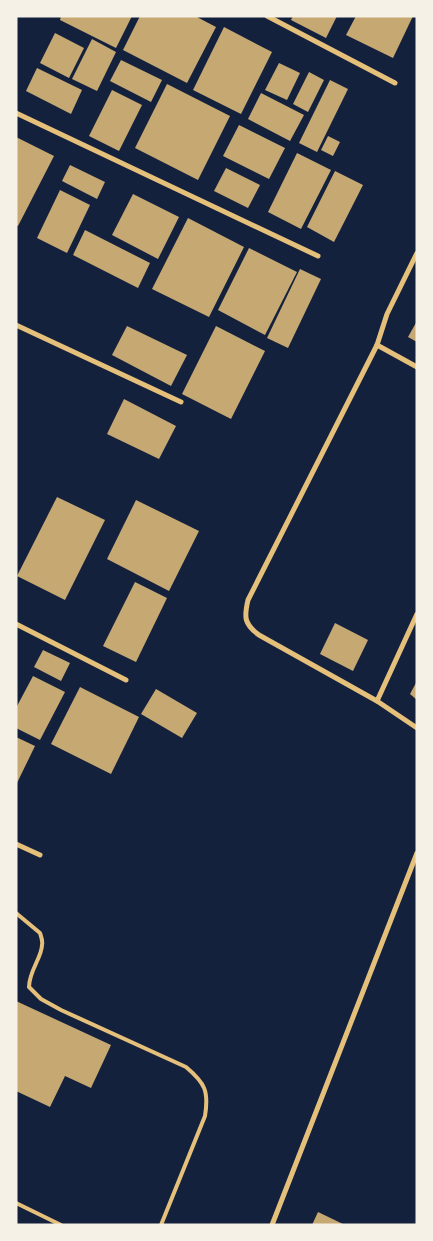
<svg xmlns="http://www.w3.org/2000/svg" width="433" height="1241" font-family="Manrope,sans-serif">
<style>
.building{fill:#c6a872}
.lines{fill:none;stroke-linecap:round;stroke-linejoin:round}
.service{stroke:#e5c07b;stroke-width:4}
.minor{stroke:#e5c07b;stroke-width:5}
</style>
<rect width="100%" height="100%" fill="#14213d"/>
<g class="building">
<polygon points="61,16 132,16 116,48 60,20"/>
<polygon points="140,16 195,16 216,27 187,83 123,50"/>
<polygon points="293,16 337,16 326,38 291,20"/>
<polygon points="356,16 413,16 393,58 346,35"/>
<polygon points="224,27 272,52 241,114 193,90"/>
<polygon points="55,33 84,48 69,78 40,63"/>
<polygon points="92,39 116,52 97,91 72,79"/>
<polygon points="121,60 162,80 151,102 110,81"/>
<polygon points="279,63 300,73 287,100 265,90"/>
<polygon points="37,68 82,90 71,114 26,91"/>
<polygon points="309,72 324,80 308,112 293,104"/>
<polygon points="330,80 348,89 317,152 299,143"/>
<polygon points="167,84 230,116 198,180 135,148"/>
<polygon points="112,90 142,105 119,151 89,136"/>
<polygon points="261,93 304,115 290,141 248,119"/>
<polygon points="239,125 285,148 269,179 223,156"/>
<polygon points="328,136 340,142 333,156 321,150"/>
<polygon points="16,137 54,156 18,226 16,225"/>
<polygon points="297,153 331,170 301,229 268,212"/>
<polygon points="70,165 105,182 97,199 62,181"/>
<polygon points="226,168 260,185 248,208 214,191"/>
<polygon points="335,171 363,185 334,242 307,227"/>
<polygon points="60,190 90,205 67,253 37,238"/>
<polygon points="133,194 179,217 158,259 112,235"/>
<polygon points="188,218 244,247 209,317 152,289"/>
<polygon points="85,230 150,263 138,288 73,255"/>
<polygon points="249,248 297,272 265,335 218,310"/>
<polygon points="300,269 321,279 288,348 267,338"/>
<polygon points="417,321 417,342 408,337"/>
<polygon points="127,326 187,355 171,386 112,355"/>
<polygon points="216,326 265,351 231,419 182,394"/>
<polygon points="124,399 176,426 159,459 107,434"/>
<polygon points="57,497 105,520 65,600 17,576"/>
<polygon points="136,500 199,531 169,591 107,559"/>
<polygon points="135,582 167,598 136,662 103,646"/>
<polygon points="335,623 368,640 353,671 320,654"/>
<polygon points="43,650 70,663 61,681 34,667"/>
<polygon points="33,676 65,692 40,740 16,728 16,708"/>
<polygon points="417,681 417,700 410,694"/>
<polygon points="80,687 139,717 111,774 51,744"/>
<polygon points="156,689 197,713 182,738 141,714"/>
<polygon points="16,737 35,746 16,785"/>
<polygon points="16,1001 111,1045 91,1088 65,1076 50,1107 16,1091"/>
<polygon points="318,1212 345,1225 312,1225"/>
</g>
<g class="lines">
<g class="service">
<path d="M 16,913 L 40,933 C 41,936 43,941 42,945 C 42,957 29,971 29,987 L 41,999 L 61,1010 L 186,1067 C 205,1083 209,1091 205,1116 L 161,1225"/>
<polyline points="16,1203 61,1225"/>
</g>
<g class="minor">
<polyline points="267,16 395,83"/>
<polyline points="16,113 318,256"/>
<path d="M 417,253 L 387,314 L 377,345 L 248,600 C 244,617 244,624 259,635 L 377,701 L 417,728"/>
<polyline points="16,325 181,402"/>
<polyline points="377,345 417,367"/>
<polyline points="16,624 126,680"/>
<polyline points="377,701 417,614"/>
<polyline points="16,844 40,855"/>
<polyline points="272,1225 417,853"/>
</g>
</g>
<rect width="433" height="1241" fill="none" stroke="#f6f1e7" stroke-width="35"/>
</svg>
